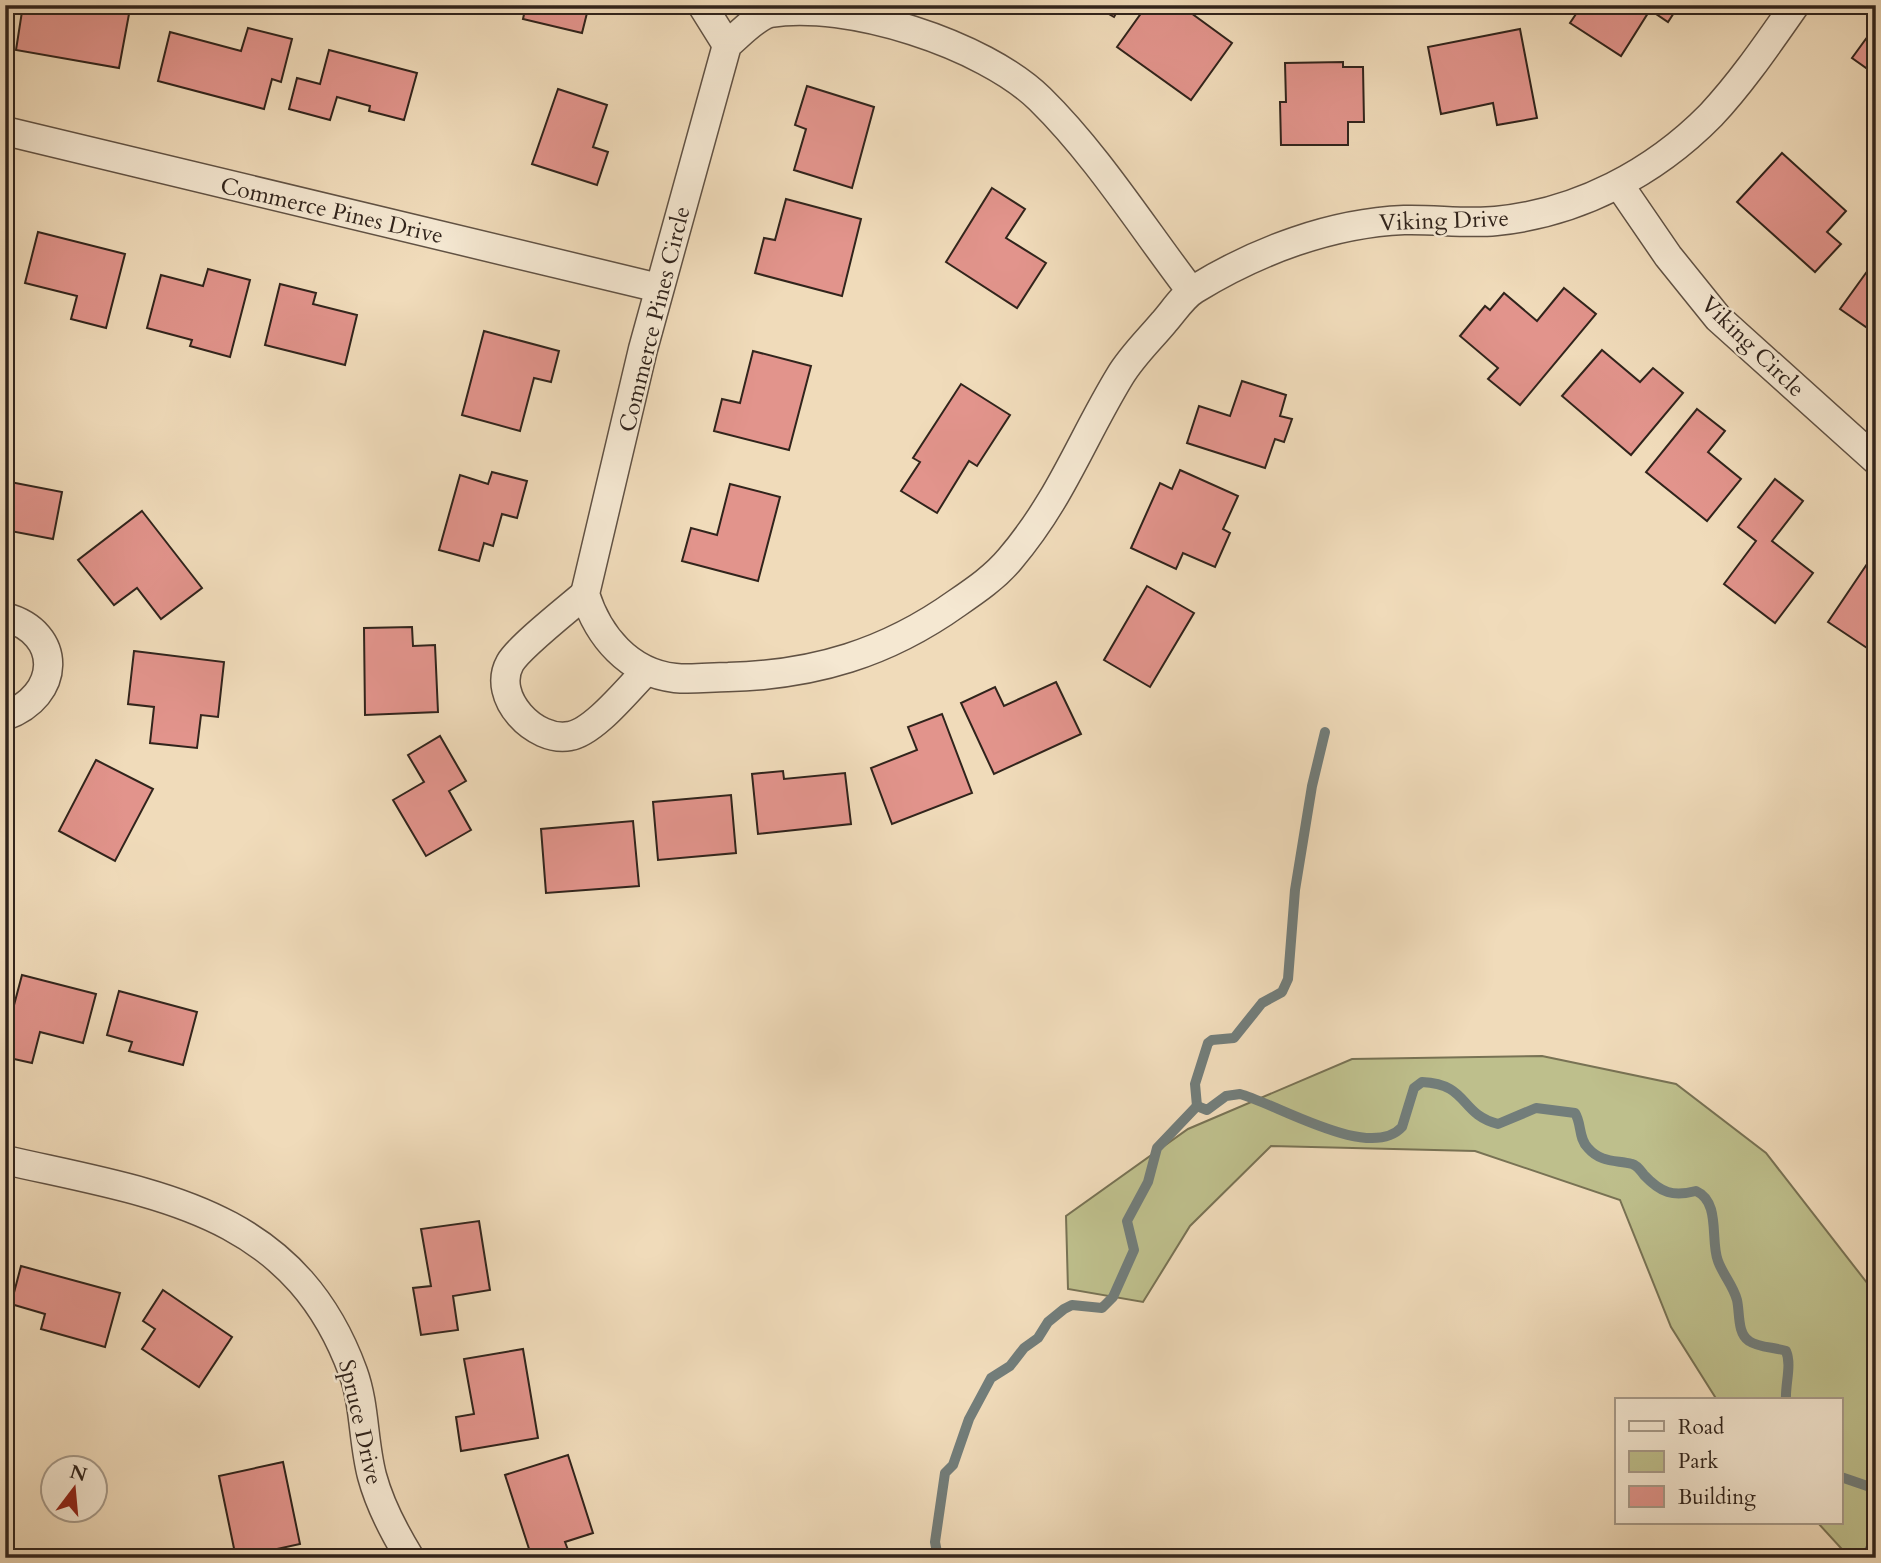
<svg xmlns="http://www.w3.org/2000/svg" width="1881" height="1563" font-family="Cardo,serif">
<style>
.green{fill:#bebf8c;stroke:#787254;stroke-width:2}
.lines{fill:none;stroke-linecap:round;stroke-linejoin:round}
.stream{stroke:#727d7a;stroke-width:10}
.building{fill:#e2948c;stroke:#31241c;stroke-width:2}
.street-casing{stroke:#615244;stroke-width:31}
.street{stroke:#f5e8d2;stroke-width:28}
.labels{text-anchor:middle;stroke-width:5;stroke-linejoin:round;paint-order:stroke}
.street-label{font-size:23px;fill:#31241c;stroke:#f5e8d2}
</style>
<rect width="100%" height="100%" fill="#f0dbba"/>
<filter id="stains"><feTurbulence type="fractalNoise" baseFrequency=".00286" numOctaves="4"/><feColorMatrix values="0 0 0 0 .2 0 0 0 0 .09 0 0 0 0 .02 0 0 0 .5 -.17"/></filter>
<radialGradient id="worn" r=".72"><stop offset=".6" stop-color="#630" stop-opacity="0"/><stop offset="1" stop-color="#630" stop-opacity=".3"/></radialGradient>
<polygon class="green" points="1542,1056 1676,1084 1766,1153 1871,1288 1876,1295 1876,1558 1850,1558 1818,1523 1841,1523 1841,1400 1717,1400 1671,1327 1620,1200 1475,1151 1271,1146 1190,1226 1143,1302 1068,1289 1066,1216 1188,1129 1352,1059"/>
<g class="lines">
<g class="stream">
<path d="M 1197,1106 L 1207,1110 L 1226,1096 L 1240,1094 C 1277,1104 1370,1162 1402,1127 L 1414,1088 L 1422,1082 C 1469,1084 1459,1114 1498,1124 L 1536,1108 L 1575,1113 C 1582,1124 1578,1138 1588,1148 C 1601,1163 1616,1160 1632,1164 C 1637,1165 1641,1171 1644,1175 C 1661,1193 1673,1197 1696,1191 C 1721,1202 1710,1241 1718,1261 C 1723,1275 1733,1285 1737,1300 C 1740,1313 1737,1333 1749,1341 C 1759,1348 1775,1347 1786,1351 C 1792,1365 1785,1384 1786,1400"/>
<polyline points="1197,1106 1195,1084 1208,1043 1212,1040 1234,1038 1262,1003 1282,992 1288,979 1295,890 1312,786 1325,732"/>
<polyline points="1841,1477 1876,1489"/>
<polyline points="938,1558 935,1542 945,1473 953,1465 969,1419 991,1378 1010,1366 1024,1348 1038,1338 1048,1322 1064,1309 1072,1305 1102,1308 1113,1297 1134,1250 1127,1221 1148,1182 1157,1148 1197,1106"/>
<polyline points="1872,1558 1869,1551 1876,1537"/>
</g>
</g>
<g class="building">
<polygon points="23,5 78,5 129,14 119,68 16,50"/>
<polygon points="526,5 589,5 582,33 523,19"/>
<polygon points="1093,5 1121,5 1114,17"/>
<polygon points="1147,5 1180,5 1232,43 1191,100 1117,47"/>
<polygon points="1582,5 1679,5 1668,22 1650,10 1621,56 1570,23"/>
<polygon points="1876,25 1876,75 1852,58"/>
<polygon points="248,28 292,39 281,82 272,79 264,109 158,81 170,32 241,51"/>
<polygon points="1520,29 1537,118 1497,125 1493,103 1441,114 1428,47"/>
<polygon points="329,50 417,73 404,120 369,111 370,106 337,97 330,120 289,109 297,78 320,84"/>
<polygon points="1343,62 1343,67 1363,67 1364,122 1348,122 1348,145 1281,145 1280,102 1286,102 1285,63"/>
<polygon points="807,86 874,107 852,188 794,170 806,129 795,125"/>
<polygon points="558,89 607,105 593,147 608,152 597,185 532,164"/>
<polygon points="1782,153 1846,211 1827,232 1841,244 1815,272 1737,202"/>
<polygon points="992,188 1025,209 1006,238 1046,263 1017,308 946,262"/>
<polygon points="786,199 861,219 842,296 755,273 764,238 775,240"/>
<polygon points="38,232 125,254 106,328 71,319 77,296 25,283"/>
<polygon points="1876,259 1876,334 1840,309"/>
<polygon points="208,269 250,280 230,357 190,346 192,340 147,328 161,275 203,286"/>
<polygon points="280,284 316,293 313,304 357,315 345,365 265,345"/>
<polygon points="1564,288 1596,314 1520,405 1488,379 1498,368 1460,336 1485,306 1490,310 1504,293 1537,321"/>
<polygon points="484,331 559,351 551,382 534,378 520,431 462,415"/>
<polygon points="1602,350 1640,382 1653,368 1683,393 1631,455 1562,396"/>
<polygon points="753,351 811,366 789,450 714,431 722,399 740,403"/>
<polygon points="1242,381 1286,395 1280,416 1292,419 1284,442 1275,439 1265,468 1187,443 1199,406 1230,416"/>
<polygon points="961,384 1010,415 977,466 969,461 937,513 901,491 920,462 913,458"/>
<polygon points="1697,409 1725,431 1708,452 1741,479 1707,521 1646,472"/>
<polygon points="1180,470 1238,496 1223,529 1230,533 1215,567 1183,553 1176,569 1131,548 1160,483 1172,489"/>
<polygon points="492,472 527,481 517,518 502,514 493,546 484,543 479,561 439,550 460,475 488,484"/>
<polygon points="1775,479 1803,501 1772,541 1813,573 1775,623 1724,584 1756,541 1738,527"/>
<polygon points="5,481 62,492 53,539 5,530"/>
<polygon points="730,484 780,497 758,581 682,561 691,528 717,535"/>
<polygon points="142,511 202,588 161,619 137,588 114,605 78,560"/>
<polygon points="1867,564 1876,569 1876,654 1828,622"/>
<polygon points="1147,586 1194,613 1150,687 1104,660"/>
<polygon points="412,627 413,646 435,645 438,712 365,715 364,628"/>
<polygon points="134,651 224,662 218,717 201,715 197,748 150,743 154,707 128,704"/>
<polygon points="1056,682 1081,734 994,774 961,703 995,687 1004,706"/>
<polygon points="942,714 972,793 892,824 871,768 917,750 908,727"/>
<polygon points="440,736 466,781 449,791 471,830 426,856 393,800 424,782 408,755"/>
<polygon points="96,760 153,789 115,861 59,831"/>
<polygon points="783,771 784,779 845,773 851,824 758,834 752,774"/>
<polygon points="731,795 736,853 658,860 653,802"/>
<polygon points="633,821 639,886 546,893 541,829"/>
<polygon points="22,975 96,994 83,1043 40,1032 32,1063 5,1057 5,1039"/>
<polygon points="119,991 197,1012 183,1065 129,1051 132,1042 107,1035"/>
<polygon points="479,1221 490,1290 453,1296 458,1330 421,1335 413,1288 431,1286 421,1229"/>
<polygon points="21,1266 120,1293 105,1347 41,1329 45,1314 11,1304"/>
<polygon points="163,1290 232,1337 199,1387 142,1349 155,1329 143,1321"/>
<polygon points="523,1349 538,1438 461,1451 456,1417 474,1414 464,1359"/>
<polygon points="568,1455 593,1533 565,1542 571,1558 532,1558 505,1475"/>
<polygon points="283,1462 300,1544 236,1558 219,1476"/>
</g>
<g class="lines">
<g class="street-casing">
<g id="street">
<polyline points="702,5 727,45"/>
<polyline points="5,131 659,288"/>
<polyline points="1620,186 1668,256 1718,318 1876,460"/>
<path d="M 1191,291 C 1142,227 1097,155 1040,99 C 984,44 846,0 770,13 C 755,17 739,35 727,45 L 643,349 L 585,594 C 598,636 629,673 675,678 C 692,680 711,677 728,677 C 814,675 887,653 957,603 C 976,590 995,577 1010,559 C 1061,499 1081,440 1120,376 C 1132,356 1149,340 1164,322 C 1173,312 1183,296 1195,289 C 1257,251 1331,223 1404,220 C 1434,219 1466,224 1496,221 C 1578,213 1654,173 1711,115 C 1742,82 1769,42 1795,5"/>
<path d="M 585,594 C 569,608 519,647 510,663 C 491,697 535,743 570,736 C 594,732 628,689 646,671"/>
<path d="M 5,617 C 64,633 61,696 5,716"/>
<path d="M 5,1160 C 154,1194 293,1208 353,1372 C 365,1405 363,1442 372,1476 C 380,1506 394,1532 410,1558"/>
</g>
</g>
<use href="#street" class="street"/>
</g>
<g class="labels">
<g class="street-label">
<text transform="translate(332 210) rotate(13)" y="8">Commerce Pines Drive</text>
<text transform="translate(1444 220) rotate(-2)" y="8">Viking Drive</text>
<text transform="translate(654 319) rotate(-76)" y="8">Commerce Pines Circle</text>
<text transform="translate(1753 346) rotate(44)" y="8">Viking Circle</text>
<text transform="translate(361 1422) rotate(77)" y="8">Spruce Drive</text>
</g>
</g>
<rect width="1881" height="1563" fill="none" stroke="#f0dbba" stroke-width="28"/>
<rect x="7" y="7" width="1867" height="1549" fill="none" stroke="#31241c" stroke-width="3.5"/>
<rect x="14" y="14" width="1853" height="1535" fill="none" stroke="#31241c" stroke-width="2"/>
<rect x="1615" y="1398" width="228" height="126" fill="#f5e8d2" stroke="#a79a89" stroke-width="2"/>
<rect x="1629" y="1421" width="35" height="10" fill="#f5e8d2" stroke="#a79a89" stroke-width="2"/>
<text x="1678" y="1434" font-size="21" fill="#31241c">Road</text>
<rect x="1629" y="1451" width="35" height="21" fill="#bebf8c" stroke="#a79a89" stroke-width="2"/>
<text x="1678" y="1468" font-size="21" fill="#31241c">Park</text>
<rect x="1629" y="1486" width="35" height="21" fill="#e2948c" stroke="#a79a89" stroke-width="2"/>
<text x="1678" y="1504" font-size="21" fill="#31241c">Building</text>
<g transform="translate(74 1489) rotate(16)"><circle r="33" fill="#f5e8d2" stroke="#a79a89" stroke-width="2"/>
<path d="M0-5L12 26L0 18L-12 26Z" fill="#8f2418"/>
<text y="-10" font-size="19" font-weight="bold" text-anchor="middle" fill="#31241c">N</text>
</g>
<rect width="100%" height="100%" filter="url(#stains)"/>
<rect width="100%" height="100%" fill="url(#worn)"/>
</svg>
